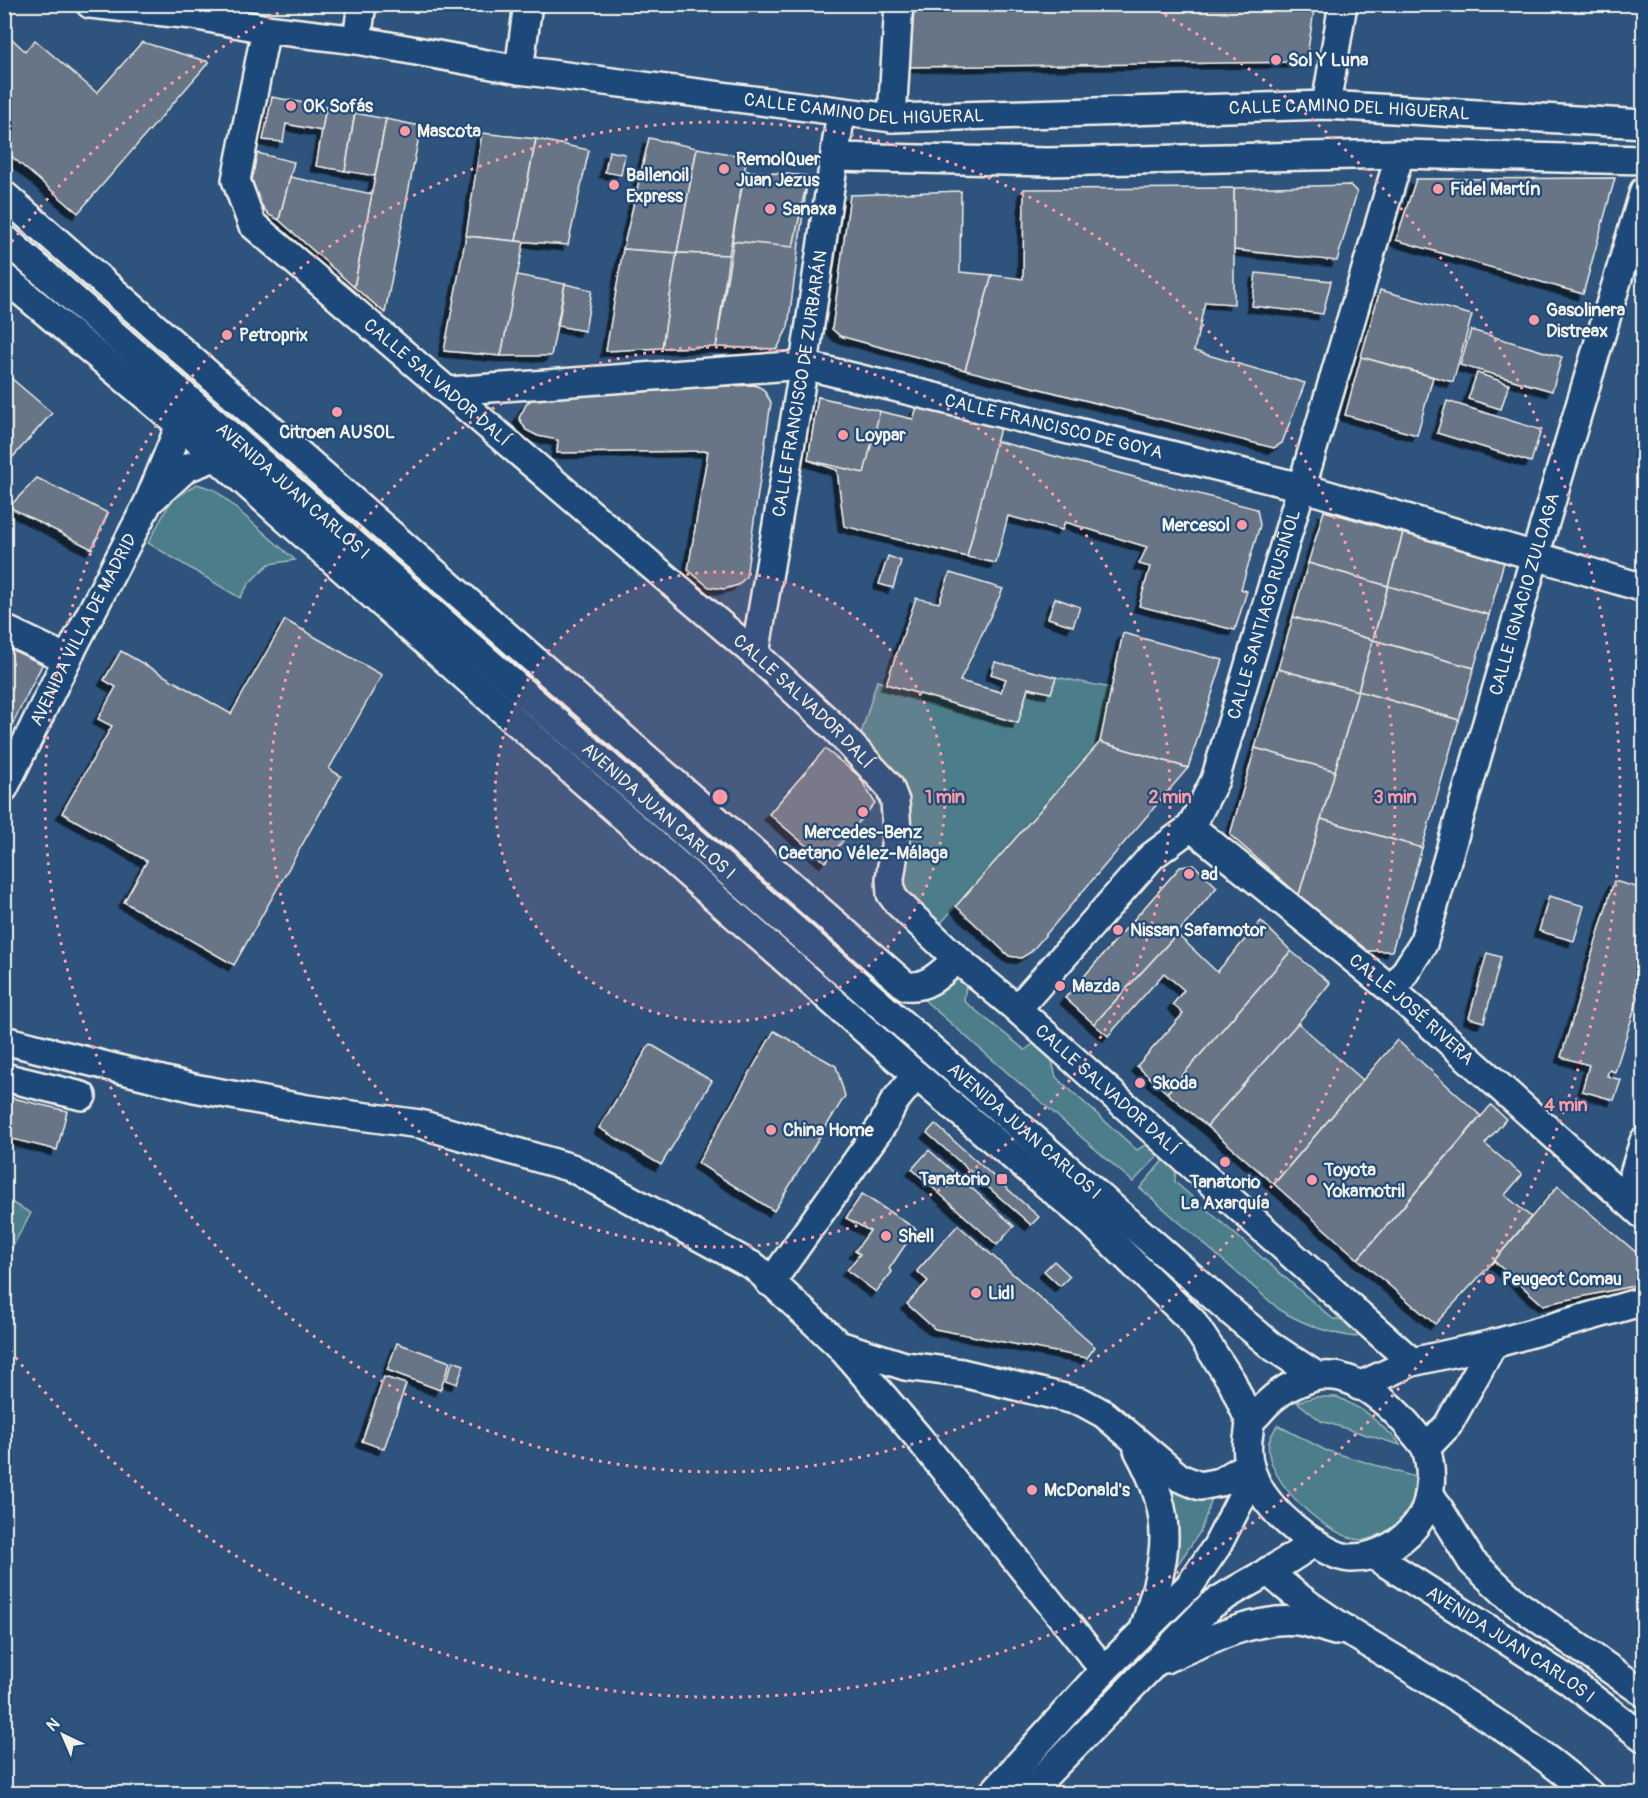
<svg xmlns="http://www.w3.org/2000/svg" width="1648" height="1798" font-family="Pangolin,sans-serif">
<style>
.green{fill:#4c7e8a;stroke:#a0b8b9;stroke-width:1.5}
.building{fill:#687587;stroke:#f4f1e8;stroke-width:1.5;filter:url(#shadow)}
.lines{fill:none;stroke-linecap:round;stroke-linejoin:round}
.minor-casing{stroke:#f4f1e8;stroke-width:32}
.minor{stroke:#1f4a7a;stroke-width:27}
.ring{fill:none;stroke:#ff9aa2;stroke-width:3;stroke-dasharray:3 6}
.poi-dot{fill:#ff9aa2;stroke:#1f4a7a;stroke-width:2}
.labels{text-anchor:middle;stroke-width:4.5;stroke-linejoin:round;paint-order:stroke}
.poi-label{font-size:18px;font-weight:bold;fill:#f4f1e8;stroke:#1f4a7a;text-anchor:start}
.street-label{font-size:18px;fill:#f4f1e8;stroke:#1f4a7a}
.centre{fill:#ff9aa2;stroke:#1f4a7a;stroke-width:3}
.ring-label{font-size:18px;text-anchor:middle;font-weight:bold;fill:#ff9aa2;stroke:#1f4a7a;stroke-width:4.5;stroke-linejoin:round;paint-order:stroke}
</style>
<defs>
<filter id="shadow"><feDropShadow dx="-5.5" dy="5.5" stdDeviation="0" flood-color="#0009"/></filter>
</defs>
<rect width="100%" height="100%" fill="#2e537d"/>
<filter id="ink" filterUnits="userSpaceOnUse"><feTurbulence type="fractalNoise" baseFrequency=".0167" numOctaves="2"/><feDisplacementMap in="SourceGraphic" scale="12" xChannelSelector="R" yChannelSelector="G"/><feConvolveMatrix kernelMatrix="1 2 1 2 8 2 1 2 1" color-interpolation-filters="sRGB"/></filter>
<g filter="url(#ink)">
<g class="green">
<polygon points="197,484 215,490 295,560 269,564 250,582 240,598 148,543 171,501"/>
<polygon points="1056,677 1111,688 1100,742 941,923 901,893 909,811 896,773 861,734 877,681 1018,723 1028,688 1051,693"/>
<polygon points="951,977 960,977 966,986 964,1001 1025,1050 1033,1044 1052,1061 1056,1077 1137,1150 1150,1142 1162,1152 1133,1182 916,993"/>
<path d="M 1165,1158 L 1176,1166 L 1175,1182 L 1333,1319 L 1347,1319 L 1362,1332 L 1356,1337 C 1326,1333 1307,1325 1281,1311 L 1140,1188 Z"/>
<polygon points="5,1199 31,1213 5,1260"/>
<polygon points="1315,1397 1338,1397 1366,1412 1397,1440 1400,1445 1321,1421 1297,1402"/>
<path d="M 1277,1425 L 1325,1450 L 1415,1477 C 1414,1489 1414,1507 1406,1517 C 1399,1527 1373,1540 1361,1540 C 1327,1537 1262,1479 1269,1442 C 1270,1436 1275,1430 1277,1425 Z"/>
<polygon points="1166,1482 1213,1496 1200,1532 1169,1577"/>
</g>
<g class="building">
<polygon points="910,4 1315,4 1306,62 908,67"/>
<polygon points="11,38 25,51 35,40 97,93 142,42 209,62 78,213 4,150 4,46"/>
<polygon points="272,97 326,107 322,131 286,124 283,142 263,140"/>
<polygon points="326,107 355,113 345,171 316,166"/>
<polygon points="355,113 386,119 375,176 345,171"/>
<polygon points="386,119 421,126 385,313 354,287"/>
<polygon points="482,133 536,139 516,241 466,236"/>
<polygon points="649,138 697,148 677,253 623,249"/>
<polygon points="536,139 589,150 568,245 516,241"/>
<polygon points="697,148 747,157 729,255 677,253"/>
<polygon points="609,151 625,154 621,175 605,172"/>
<polygon points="257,153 294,162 279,220 269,215 259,202 252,180"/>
<polygon points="745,171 808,176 788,327 777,349 716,347"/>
<polygon points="745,171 808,176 793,247 732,241"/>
<polygon points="290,177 372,194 354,287 279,220"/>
<polygon points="1615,178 1583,294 1396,240 1416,179"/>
<polygon points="1350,185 1357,192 1337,261 1234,250 1234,188"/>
<polygon points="1234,188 1234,304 1205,302 1194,351 1305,383 1282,443 1274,448 965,370 992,275 1023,279 1024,189"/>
<polygon points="961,191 960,272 992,275 965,370 840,336 832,329 850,195"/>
<polygon points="466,236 524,242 501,356 444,351"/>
<polygon points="623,249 677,253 662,348 606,351"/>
<polygon points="677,253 729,255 716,347 662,348"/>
<polygon points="1256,273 1331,281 1323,314 1252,306"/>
<polygon points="517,275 565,284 551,356 501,356"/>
<polygon points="565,284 592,290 585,331 558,326"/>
<polygon points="1380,290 1472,315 1453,382 1361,357"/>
<polygon points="1471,330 1562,357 1552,391 1460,365"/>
<polygon points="1361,357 1433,377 1417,435 1345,415"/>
<polygon points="4,372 52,413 4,467"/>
<polygon points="1477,373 1509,384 1501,409 1468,399"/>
<polygon points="755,385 763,389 771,402 746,577 738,585 725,589 709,587 688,570 708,451 557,453 558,440 538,436 526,430 519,418 527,403 542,393"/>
<polygon points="818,397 913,419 917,408 1000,428 967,557 844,526 837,470 808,460"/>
<polygon points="818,397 880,411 864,473 808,460"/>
<polygon points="1447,401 1541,430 1531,462 1437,433"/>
<polygon points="996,441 1257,509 1260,525 1241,589 1247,591 1235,630 1139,606 1150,567 1139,564 1147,547 1065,522 1062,530 1008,516 996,563 967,557"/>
<polygon points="37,478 108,513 92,549 9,507"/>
<polygon points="1324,511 1403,533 1388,586 1308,563"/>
<polygon points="1403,533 1504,562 1489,615 1388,586"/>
<polygon points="888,556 901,561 893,588 879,584"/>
<polygon points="1308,563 1388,586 1373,640 1293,617"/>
<polygon points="950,573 1003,589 960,681 1001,692 1006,679 991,674 995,662 1056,677 1051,693 1028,688 1018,723 886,684 916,598 939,603"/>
<polygon points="1388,586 1489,615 1474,668 1373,640"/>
<polygon points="1055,598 1080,607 1073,626 1048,618"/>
<polygon points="1293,617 1373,640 1358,691 1278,669"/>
<polygon points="285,620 382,675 329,769 341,776 234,965 124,902 147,861 62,813 112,726 98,719 116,687 104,680 121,651 231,714"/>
<polygon points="1123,633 1223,660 1188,768 1100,742"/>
<polygon points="1373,640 1474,668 1459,720 1358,691"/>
<polygon points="4,641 44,661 4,741"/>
<polygon points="1278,669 1358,691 1335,771 1255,748"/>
<polygon points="1358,691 1459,720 1422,848 1321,819"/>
<polygon points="1100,742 1188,768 1031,952 1021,958 1009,956 956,906"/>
<polygon points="1255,748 1335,771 1299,895 1230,835"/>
<polygon points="825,749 859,776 875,803 825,862 769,814"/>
<polygon points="1321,819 1422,848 1392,951 1365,951 1299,895"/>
<polygon points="1194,865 1217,887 1177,934 1094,1024 1065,998 1180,867"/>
<polygon points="1614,881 1644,889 1644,979 1615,1072 1609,1070 1607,1076 1621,1080 1614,1100 1582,1091 1589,1065 1561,1057"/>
<polygon points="1549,896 1584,906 1574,941 1539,931"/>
<polygon points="1261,921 1291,951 1167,1093 1137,1066 1183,1014 1173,1004 1184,990 1164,973 1108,1036 1094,1024 1177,934 1217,972"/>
<polygon points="1291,951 1330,983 1298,1023 1207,1126 1167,1093"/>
<polygon points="1487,953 1501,957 1484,1022 1469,1018"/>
<polygon points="1298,1023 1363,1080 1274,1184 1207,1126"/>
<polygon points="774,1031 836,1066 845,1096 774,1211 698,1163"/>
<polygon points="1397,1040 1481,1116 1358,1259 1274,1184"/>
<polygon points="650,1044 712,1081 661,1165 599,1128"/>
<polygon points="4,1096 67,1111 57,1150 4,1137"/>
<polygon points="1491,1105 1506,1119 1485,1144 1522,1175 1505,1195 1531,1217 1494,1261 1435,1324 1358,1259"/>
<polygon points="935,1124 1039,1217 1031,1225 927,1133"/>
<polygon points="929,1150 1014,1226 997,1245 912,1169"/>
<polygon points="1558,1186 1638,1254 1641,1268 1633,1286 1543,1305 1494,1261"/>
<polygon points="862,1194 916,1229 889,1269 892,1272 876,1292 847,1270 860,1254 855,1251 870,1231 846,1218"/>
<polygon points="958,1225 1095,1347 1087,1358 935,1329 907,1304 928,1281 917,1271"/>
<polygon points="1054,1261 1070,1276 1060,1286 1044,1271"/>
<polygon points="397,1343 450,1362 440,1390 387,1370"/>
<polygon points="453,1361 464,1365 457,1384 446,1380"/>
<polygon points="384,1377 406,1384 384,1449 362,1441"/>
</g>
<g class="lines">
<g class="minor-casing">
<g id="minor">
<path id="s1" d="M 90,4 L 193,15 L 266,29 L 357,40 L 519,70 L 892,118 L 1326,105 L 1644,124"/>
<path id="s2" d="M 266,29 L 236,180 L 252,224 L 755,654 L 834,727 L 889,786 L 895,801 L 897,832 L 890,879 L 891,894 L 897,902 L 957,959 L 1017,1009 L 1412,1362"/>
<polyline points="357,40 362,4"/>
<polyline points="519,70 528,4"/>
<polyline points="1326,105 1343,4"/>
<polyline points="892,118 899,4"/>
<polyline points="835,157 1047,162 1400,154 1644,160"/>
<path d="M 4,195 L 906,986 C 928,989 942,972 957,959"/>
<path id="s3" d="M 4,238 L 1235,1315 L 1273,1347 L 1317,1376"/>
<polyline points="4,277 180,425 916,1075 1092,1223 1192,1321 1232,1382 1250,1422"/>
<path id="s4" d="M 450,391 L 804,365 L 1301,487 L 1644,588"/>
<polyline points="153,498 186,468 215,457"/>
<polyline points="4,629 67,659"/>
<path id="s5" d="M 755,654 L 804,365 L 841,112"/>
<path id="s6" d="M 4,788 L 67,659 L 148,503 L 180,425"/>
<path id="s7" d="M 1191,827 L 1393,991 L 1644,1216"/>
<path id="s8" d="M 1393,991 L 1423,944 L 1535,556 L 1644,191"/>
<path id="s9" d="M 1017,1009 L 1152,856 L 1191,827 L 1215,780 L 1400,154"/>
<polyline points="4,1040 194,1088 307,1109 420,1124 572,1168 755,1267 839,1345 918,1437 1104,1670"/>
<polyline points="4,1077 82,1096"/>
<polyline points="1626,1200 1644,1141"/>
<polyline points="769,1282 779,1271 883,1124 894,1102 916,1075"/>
<polyline points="839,1345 905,1366 962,1373 1082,1402 1104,1414 1180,1478 1200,1486 1220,1482 1249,1465"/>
<path d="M 1317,1376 C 1325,1376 1333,1375 1340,1377 C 1369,1384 1398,1412 1415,1434 C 1419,1439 1424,1444 1426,1449 C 1433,1470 1432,1497 1422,1516 C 1408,1540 1378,1559 1350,1558 C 1334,1557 1318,1545 1305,1536 C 1274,1514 1243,1480 1248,1439 C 1249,1434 1249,1426 1251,1421 C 1253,1418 1258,1414 1260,1411 C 1278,1391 1292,1384 1317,1376 Z"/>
<polyline points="1359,1386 1412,1362 1493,1344 1644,1301"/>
<polyline points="1426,1448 1448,1425 1493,1344"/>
<path d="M 1138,1450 C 1176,1519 1167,1555 1145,1626"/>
<polyline points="1430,1494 1472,1562 1516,1603 1644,1693"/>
<path id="s10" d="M 1373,1555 L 1567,1679 L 1644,1738"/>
<path d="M 1268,1571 C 1305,1606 1351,1633 1395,1659 C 1462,1701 1531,1742 1590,1794"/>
<path d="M 1165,1659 C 1204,1642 1260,1614 1303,1622 C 1314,1624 1324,1628 1335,1631"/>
<polyline points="992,1794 1104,1670 1190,1585 1217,1546 1252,1477"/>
<path d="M 1027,1794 L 1210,1606 C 1244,1583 1282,1567 1314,1542"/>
</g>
</g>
<use href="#minor" class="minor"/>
</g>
</g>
<circle cx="720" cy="797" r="225" fill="#ff9aa2" fill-opacity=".12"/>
<g class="ring">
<circle cx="720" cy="797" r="225"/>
<circle cx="720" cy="797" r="450"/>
<circle cx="720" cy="797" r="675"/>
<path d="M6 249A900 900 0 0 1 291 6M1149 6A900 900 0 1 1 6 1345"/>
</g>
<g class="poi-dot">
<circle cx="1276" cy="60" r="6"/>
<circle cx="291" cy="106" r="6"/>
<circle cx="405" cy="131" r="6"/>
<circle cx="724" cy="169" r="6"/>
<circle cx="614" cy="185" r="6"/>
<circle cx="1438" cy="189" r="6"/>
<circle cx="770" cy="209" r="6"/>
<circle cx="1534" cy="320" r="6"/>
<circle cx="227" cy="335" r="6"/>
<circle cx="337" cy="412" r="6"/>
<circle cx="843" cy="435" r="6"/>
<circle cx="1242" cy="525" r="6"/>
<circle cx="863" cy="812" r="6"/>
<circle cx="1189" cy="874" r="6"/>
<circle cx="1118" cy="930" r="6"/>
<circle cx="1060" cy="986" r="6"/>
<circle cx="1140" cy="1083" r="6"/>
<circle cx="771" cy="1130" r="6"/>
<circle cx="1225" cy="1162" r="6"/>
<rect x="996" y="1173" width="12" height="12" rx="3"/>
<circle cx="1312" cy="1180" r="6"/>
<circle cx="886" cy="1236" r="6"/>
<circle cx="1490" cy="1279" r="6"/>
<circle cx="976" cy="1293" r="6"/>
<circle cx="1032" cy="1490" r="6"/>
</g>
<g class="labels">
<g class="poi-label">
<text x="1288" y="66">Sol Y Luna</text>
<text x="303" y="112">OK Sofás</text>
<text x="417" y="137">Mascota</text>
<text x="736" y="165">RemolQuer<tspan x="736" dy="21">Juan Jezus</tspan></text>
<text x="626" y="181">Ballenoil<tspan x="626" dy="21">Express</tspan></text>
<text x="1450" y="195">Fidel Martín</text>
<text x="782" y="215">Sanaxa</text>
<text x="1546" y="316">Gasolinera<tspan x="1546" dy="21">Distreax</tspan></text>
<text x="239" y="341">Petroprix</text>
<text x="337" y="438" text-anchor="middle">Citroen AUSOL</text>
<text x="855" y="441">Loypar</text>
<text x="1230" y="531" text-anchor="end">Mercesol</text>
<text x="863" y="838" text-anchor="middle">Mercedes-Benz<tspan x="863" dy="21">Caetano Vélez-Málaga</tspan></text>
<text x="1201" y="880">ad</text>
<text x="1130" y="936">Nissan Safamotor</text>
<text x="1072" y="992">Mazda</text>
<text x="1152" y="1089">Skoda</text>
<text x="783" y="1136">China Home</text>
<text x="1324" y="1176">Toyota<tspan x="1324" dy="21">Yokamotril</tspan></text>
<text x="990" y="1185" text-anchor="end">Tanatorio</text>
<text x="1225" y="1188" text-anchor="middle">Tanatorio<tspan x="1225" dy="21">La Axarquía</tspan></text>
<text x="898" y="1242">Shell</text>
<text x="1502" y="1285">Peugeot Comau</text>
<text x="988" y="1299">Lidl</text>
<text x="1044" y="1496">McDonald's</text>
</g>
<g class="street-label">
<text dy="6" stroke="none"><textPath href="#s1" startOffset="782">CALLE CAMINO DEL HIGUERAL</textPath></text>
<text dy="6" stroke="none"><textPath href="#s1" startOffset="1268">CALLE CAMINO DEL HIGUERAL</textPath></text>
<text dy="6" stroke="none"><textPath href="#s2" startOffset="444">CALLE SALVADOR DALÍ</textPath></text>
<text dy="6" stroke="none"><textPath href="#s5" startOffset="274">CALLE FRANCISCO DE ZURBARÁN</textPath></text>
<text dy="6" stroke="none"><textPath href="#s4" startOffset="612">CALLE FRANCISCO DE GOYA</textPath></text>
<text dy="6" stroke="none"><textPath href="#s3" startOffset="384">AVENIDA JUAN CARLOS I</textPath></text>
<text dy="6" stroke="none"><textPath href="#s8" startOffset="420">CALLE IGNACIO ZULOAGA</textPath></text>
<text dy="6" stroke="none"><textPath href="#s9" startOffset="478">CALLE SANTIAGO RUSIÑOL</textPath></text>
<text dy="6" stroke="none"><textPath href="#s6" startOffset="177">AVENIDA VILLA DE MADRID</textPath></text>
<text dy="6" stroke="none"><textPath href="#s2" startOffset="930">CALLE SALVADOR DALÍ</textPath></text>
<text dy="6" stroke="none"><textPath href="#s3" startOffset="870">AVENIDA JUAN CARLOS I</textPath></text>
<text dy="6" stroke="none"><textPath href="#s7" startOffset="286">CALLE JOSÉ RIVERA</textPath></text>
<text dy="6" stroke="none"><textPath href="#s2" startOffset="1452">CALLE SALVADOR DALÍ</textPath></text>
<text dy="6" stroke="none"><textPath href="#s3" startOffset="1356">AVENIDA JUAN CARLOS I</textPath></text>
<text dy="6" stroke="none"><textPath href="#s10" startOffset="164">AVENIDA JUAN CARLOS I</textPath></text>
</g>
</g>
<circle cx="720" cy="797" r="9" class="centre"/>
<g class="ring-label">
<text x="945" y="803">1 min</text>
<text x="1170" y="803">2 min</text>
<text x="1395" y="803">3 min</text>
<text x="1566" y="1111">4 min</text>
</g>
<rect width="1648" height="1798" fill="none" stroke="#1f4a7a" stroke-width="24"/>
<rect x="12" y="12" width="1624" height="1774" fill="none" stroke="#f4f1e8" stroke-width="2" filter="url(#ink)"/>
<g transform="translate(63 1735) rotate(316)" stroke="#1f4a7a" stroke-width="4.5" paint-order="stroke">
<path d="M0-4.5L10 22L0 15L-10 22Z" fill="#f4f1e8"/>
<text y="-9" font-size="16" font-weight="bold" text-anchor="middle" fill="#f4f1e8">N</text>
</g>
</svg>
